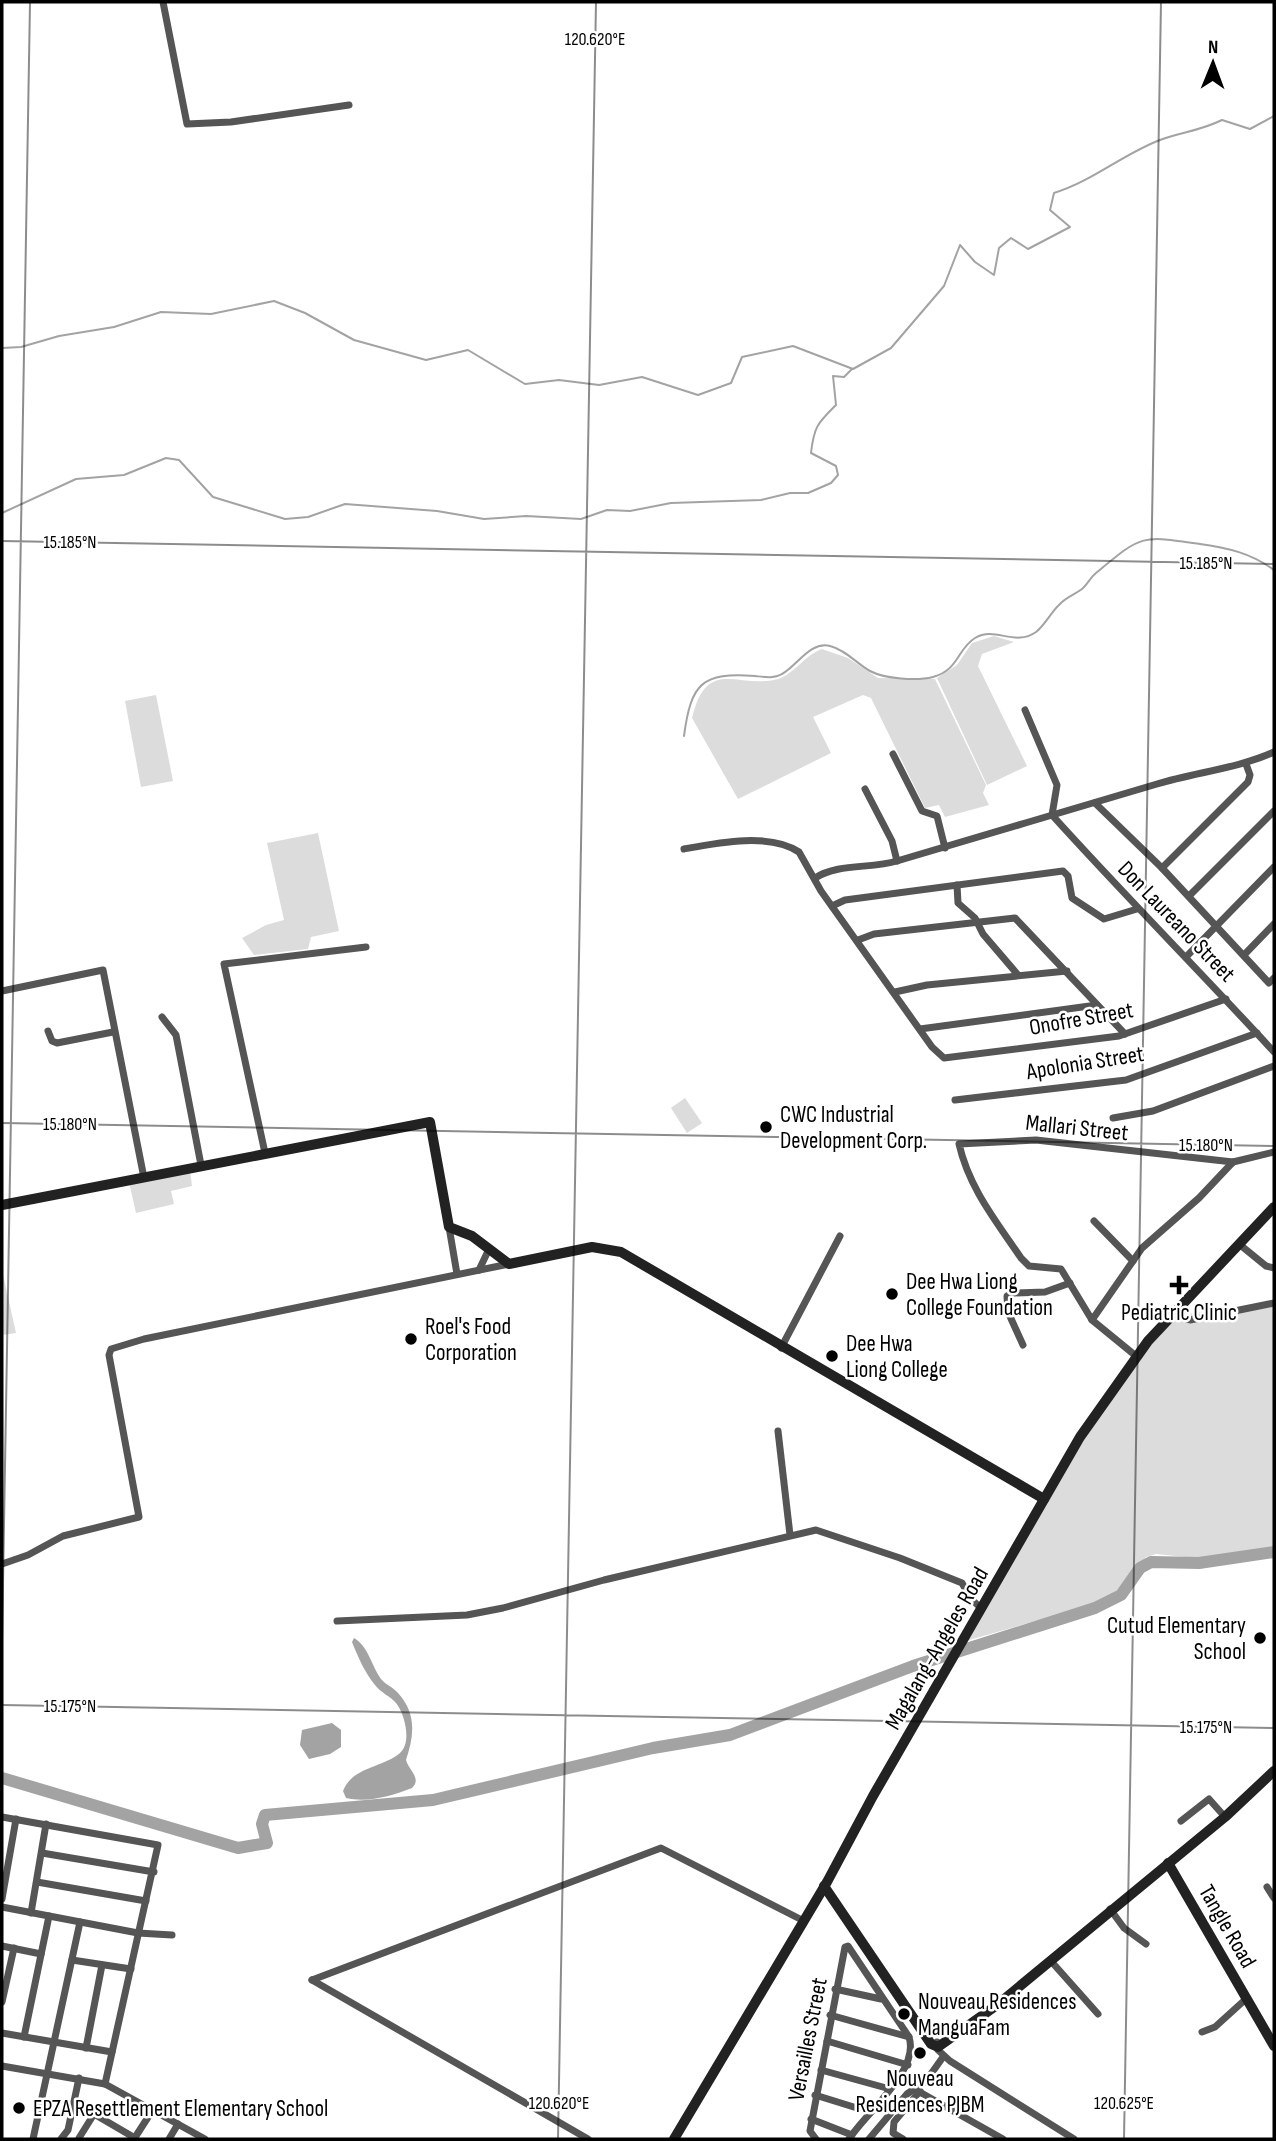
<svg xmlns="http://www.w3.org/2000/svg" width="1276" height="2141" font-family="'Sofia Sans Condensed',sans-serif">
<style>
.green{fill:#dcdcdc}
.water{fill:#a3a3a3}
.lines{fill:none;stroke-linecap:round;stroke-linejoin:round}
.stream{stroke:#a3a3a3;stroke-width:2}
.river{stroke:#a3a3a3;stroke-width:12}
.street{stroke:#555;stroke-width:7}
.secondary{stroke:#222;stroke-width:10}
.ticks{fill:none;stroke:#000;stroke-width:2;stroke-opacity:0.45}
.poi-dot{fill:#000;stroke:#fff;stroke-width:2.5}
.labels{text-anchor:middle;stroke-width:5;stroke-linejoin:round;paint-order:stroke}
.street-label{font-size:23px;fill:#000;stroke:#fff}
.poi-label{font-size:23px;fill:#000;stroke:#fff;text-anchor:start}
.ticks-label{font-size:18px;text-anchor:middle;fill:#000;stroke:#fff;stroke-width:5;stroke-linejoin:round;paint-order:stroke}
</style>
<rect width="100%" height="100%" fill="#fff"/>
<g class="green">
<polygon points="994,636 1014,642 982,654 978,666 1027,766 987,785 937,678 957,665 972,643"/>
<path d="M 822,649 L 848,658 L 878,678 L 935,679 L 986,785 L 983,793 L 989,805 L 945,817 L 939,805 L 925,808 L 871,698 L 863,695 L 813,717 L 831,753 L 738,799 L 692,718 C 707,655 739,690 778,679 C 794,674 805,655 822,649 Z"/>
<polygon points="156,695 173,781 141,787 125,701"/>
<polygon points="318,833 339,931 311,937 308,949 254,955 242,938 266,925 284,920 267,843"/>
<polygon points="685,1098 702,1123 687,1133 671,1108"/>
<polygon points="190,1170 192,1186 171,1191 174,1204 136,1213 129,1182"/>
<polygon points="2,1270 16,1333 2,1335"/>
<polygon points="1274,1302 1274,1546 1205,1559 1156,1554 1146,1557 1112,1596 1098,1603 966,1641 1114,1389 1174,1316"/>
</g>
<g class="water">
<path d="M 354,1638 C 369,1647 371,1665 381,1679 C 386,1685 393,1687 398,1693 C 417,1714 414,1736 406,1760 C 409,1771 422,1778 412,1788 C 391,1796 368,1803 346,1798 L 343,1791 C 352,1767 382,1768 400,1753 C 412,1743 405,1714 396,1703 C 390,1696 381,1693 375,1685 C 365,1673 358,1657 352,1642 Z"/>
<polygon points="332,1723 341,1730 341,1747 330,1754 309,1759 300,1745 302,1730"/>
</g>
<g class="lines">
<g class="stream">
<path d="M 2,348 L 21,347 L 59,336 L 114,327 L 161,312 L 211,314 L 274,301 L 305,313 L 354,340 L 426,360 L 468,350 L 525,384 L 559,380 L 599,385 L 642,377 L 698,395 L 731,383 L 742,357 L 793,346 L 853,369 L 891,348 L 944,286 L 960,245 L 975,262 L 994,275 L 999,248 L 1011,238 L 1028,249 L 1070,227 L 1050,210 L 1054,193 C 1093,181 1123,154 1160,140 C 1181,132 1200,131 1222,120 L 1250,129 L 1274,116"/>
<path d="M 2,513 L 76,479 L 124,475 L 166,458 L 179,460 L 213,497 L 285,519 L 308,517 L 345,504 L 437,511 L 484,519 L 526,516 L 581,519 L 607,510 L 630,511 L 671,503 L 761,500 L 790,493 L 808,493 L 831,483 L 838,475 L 836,466 L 811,453 C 814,426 818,423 836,405 L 833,376 L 844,377 L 852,369"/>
<path d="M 684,736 C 691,683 702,672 755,676 C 764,677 774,679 782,674 C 797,666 810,641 830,646 C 846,650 857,664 870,671 C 885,679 917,681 933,677 C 959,670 957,649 975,638 C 995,626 1015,647 1036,632 C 1045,625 1051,612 1060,604 C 1066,597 1074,595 1082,589 C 1087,585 1090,578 1096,573 C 1142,535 1140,535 1200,544 C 1228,548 1251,553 1274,570"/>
</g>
<polyline class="river" points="2,1778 238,1848 267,1843 262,1824 265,1815 433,1800 653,1748 730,1735 913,1666 1095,1608 1121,1595 1140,1568 1151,1562 1199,1563 1274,1552"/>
<g class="street">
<polyline points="163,2 187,124 231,122 349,105"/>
<path d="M 1025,710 L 1057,785 L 1052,815 C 1125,896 1201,972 1274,1052"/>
<polyline points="893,754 922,811 937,816 945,848"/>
<polyline points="865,789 892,841 897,861"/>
<polyline points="1095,803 1162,868 1269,983 1274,978"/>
<path d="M 684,849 C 716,843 770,832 799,852 L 821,891 L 932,1047 L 944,1058 L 1119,1036 L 1226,999"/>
<polyline points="1162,868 1248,782 1250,775 1246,764"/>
<path d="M 815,878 C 838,863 871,869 897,861 C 984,836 1070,809 1157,784 C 1196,772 1236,769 1274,752"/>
<polyline points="957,885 958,903 975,918 983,934 1018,975"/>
<polyline points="1189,896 1274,811"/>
<polyline points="832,906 845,900 1063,871 1068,876 1072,898 1104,919 1137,909"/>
<polyline points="858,940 874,934 1015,918 1125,1034"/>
<polyline points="1244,955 1274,924"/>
<polyline points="1186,957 1274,867"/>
<polyline points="2,991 103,970 144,1178"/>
<polyline points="895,992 927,985 1067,971"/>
<polyline points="162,1017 176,1035 201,1165"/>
<polyline points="920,1029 1097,1005"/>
<polyline points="48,1031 52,1041 57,1043 113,1032"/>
<polyline points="955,1100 1126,1080 1257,1033"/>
<polyline points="1113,1118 1153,1111 1274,1066"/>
<polyline points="265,1153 224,964 366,947"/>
<polyline points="1094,1221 1133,1261"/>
<polyline points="449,1227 457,1274"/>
<polyline points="1239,1244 1266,1266 1274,1268"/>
<polyline points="479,1270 489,1249"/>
<polyline points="1172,1315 1190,1320 1274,1303"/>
<polyline points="1092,1320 1142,1248 1199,1198 1233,1162"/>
<polyline points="1023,1345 1008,1312 1007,1296 1014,1293 1045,1292 1070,1283"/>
<polyline points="781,1348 840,1236"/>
<path d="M 1136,1356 L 1092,1320 L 1061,1269 L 1029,1266 L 1021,1258 C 996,1221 969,1188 959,1144 L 1036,1140 L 1233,1162 L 1274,1152"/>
<polyline points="778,1431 790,1535"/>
<polyline points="2,1564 28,1555 63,1536 139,1517 109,1355 111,1349 144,1339 509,1264"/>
<polyline points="337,1621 467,1615 503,1608 604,1580 816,1530 900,1558 962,1583 971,1599 981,1608"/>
<polyline points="2,1817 158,1845 105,2084"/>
<polyline points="1181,1821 1209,1799 1225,1817"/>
<polyline points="42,1853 154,1872"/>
<polyline points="37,1882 146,1901"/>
<polyline points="1267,1887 1274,1898"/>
<polyline points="2,1899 16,1819"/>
<polyline points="2,1907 138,1933 172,1935"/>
<polyline points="1110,1909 1124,1928 1146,1944"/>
<polyline points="31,1913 46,1824"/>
<polyline points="2,1946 41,1954"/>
<polyline points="72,1960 131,1969"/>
<polyline points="1050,1960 1098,2014"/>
<polyline points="312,1980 661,1848 802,1920"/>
<polyline points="312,1980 588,2139"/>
<polyline points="835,1989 881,1999"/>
<polyline points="2,2002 14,1948"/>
<polyline points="830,2015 909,2037"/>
<polyline points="1202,2032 1215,2027 1247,1998"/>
<polyline points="2,2033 112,2052"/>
<polyline points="24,2037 49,1916"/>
<polyline points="827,2041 908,2065"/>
<polyline points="937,2042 938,2050 950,2061 1074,2139"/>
<polyline points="86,2048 102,1965"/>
<polyline points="2,2066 105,2084 205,2139"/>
<polyline points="821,2070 890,2089"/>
<polyline points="916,2090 1003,2139"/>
<polyline points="815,2095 870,2112"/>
<polyline points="72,2109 94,2114 135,2138"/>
<polyline points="811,2119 852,2135"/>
<polyline points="79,2138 94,2114"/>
<polyline points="33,2139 80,1922"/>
<polyline points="61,2139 68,2130 79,2078"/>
<polyline points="134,2139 152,2111"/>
<polyline points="169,2139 178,2124"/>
<path d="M 816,2139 L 810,2131 L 845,1947 L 848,1946 L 909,2037 C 920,2071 867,2111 849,2139"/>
<polyline points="869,2139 907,2094 926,2081 943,2057"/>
<polyline points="903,2139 893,2133 894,2122 920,2091"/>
</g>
<g class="secondary">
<polyline points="2,1205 430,1122 449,1227 472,1236 509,1264 592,1247 621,1252 1044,1499"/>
<polyline points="1168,1863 1274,2046"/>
<polyline points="824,1886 931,2044 938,2047 997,2005 1225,1817 1274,1771"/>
<polyline points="674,2139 827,1882 873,1796 1080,1437 1148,1341 1274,1207"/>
</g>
</g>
<path class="ticks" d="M 2,541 L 1274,564M 2,1123 L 1274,1146M 2,1642 L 30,2M 2,1705 L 1274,1728M 558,2139 L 596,2M 1124,2139 L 1161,2"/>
<g class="poi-dot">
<circle cx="766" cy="1127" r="7"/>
<path d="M1175.5 1274.5h7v7h7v7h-7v7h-7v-7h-7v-7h7z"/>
<circle cx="892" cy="1294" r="7"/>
<circle cx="411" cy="1339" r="7"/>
<circle cx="832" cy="1356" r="7"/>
<circle cx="1260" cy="1638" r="7"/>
<circle cx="904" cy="2014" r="7"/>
<circle cx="920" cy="2053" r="7"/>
<circle cx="19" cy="2108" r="7"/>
</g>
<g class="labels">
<g class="street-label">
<text transform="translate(1177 921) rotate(46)" y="8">Don Laureano Street</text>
<text transform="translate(1081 1018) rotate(-10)" y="8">Onofre Street</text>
<text transform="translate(1085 1062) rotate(-9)" y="8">Apolonia Street</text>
<text transform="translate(1077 1127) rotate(6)" y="8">Mallari Street</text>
<text transform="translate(936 1648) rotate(-60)" y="8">Magalang-Angeles Road</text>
<text transform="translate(1228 1926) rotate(60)" y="8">Tangle Road</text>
<text transform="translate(807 2039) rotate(-79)" y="8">Versailles Street</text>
</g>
<g class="poi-label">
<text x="780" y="1122">CWC Industrial<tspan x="780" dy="26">Development Corp.</tspan></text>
<text x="906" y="1289">Dee Hwa Liong<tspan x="906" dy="26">College Foundation</tspan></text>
<text x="1179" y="1320" text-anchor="middle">Pediatric Clinic</text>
<text x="425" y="1334">Roel's Food<tspan x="425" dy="26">Corporation</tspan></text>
<text x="846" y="1351">Dee Hwa<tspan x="846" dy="26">Liong College</tspan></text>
<text x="1246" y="1633" text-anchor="end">Cutud Elementary<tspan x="1246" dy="26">School</tspan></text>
<text x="918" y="2009">Nouveau Residences<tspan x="918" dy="26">ManguaFam</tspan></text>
<text x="920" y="2086" text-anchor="middle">Nouveau<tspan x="920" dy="26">Residences PJBM</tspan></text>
<text x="33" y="2116">EPZA Resettlement Elementary School</text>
</g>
</g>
<g class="ticks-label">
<text x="595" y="45">120.620°E</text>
<text x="70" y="548">15.185°N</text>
<text x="1206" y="569">15.185°N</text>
<text x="70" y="1130">15.180°N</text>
<text x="1206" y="1151">15.180°N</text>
<text x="70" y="1712">15.175°N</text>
<text x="1206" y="1733">15.175°N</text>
<text x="559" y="2109">120.620°E</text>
<text x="1124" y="2109">120.625°E</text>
</g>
<rect width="1276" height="2141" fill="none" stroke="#000000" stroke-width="7"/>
<g transform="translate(1213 63) rotate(1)" stroke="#ffffff" stroke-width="5" paint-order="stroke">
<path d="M0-5L12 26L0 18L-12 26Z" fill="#000000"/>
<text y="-10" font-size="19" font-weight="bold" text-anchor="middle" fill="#000000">N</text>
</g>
</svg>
